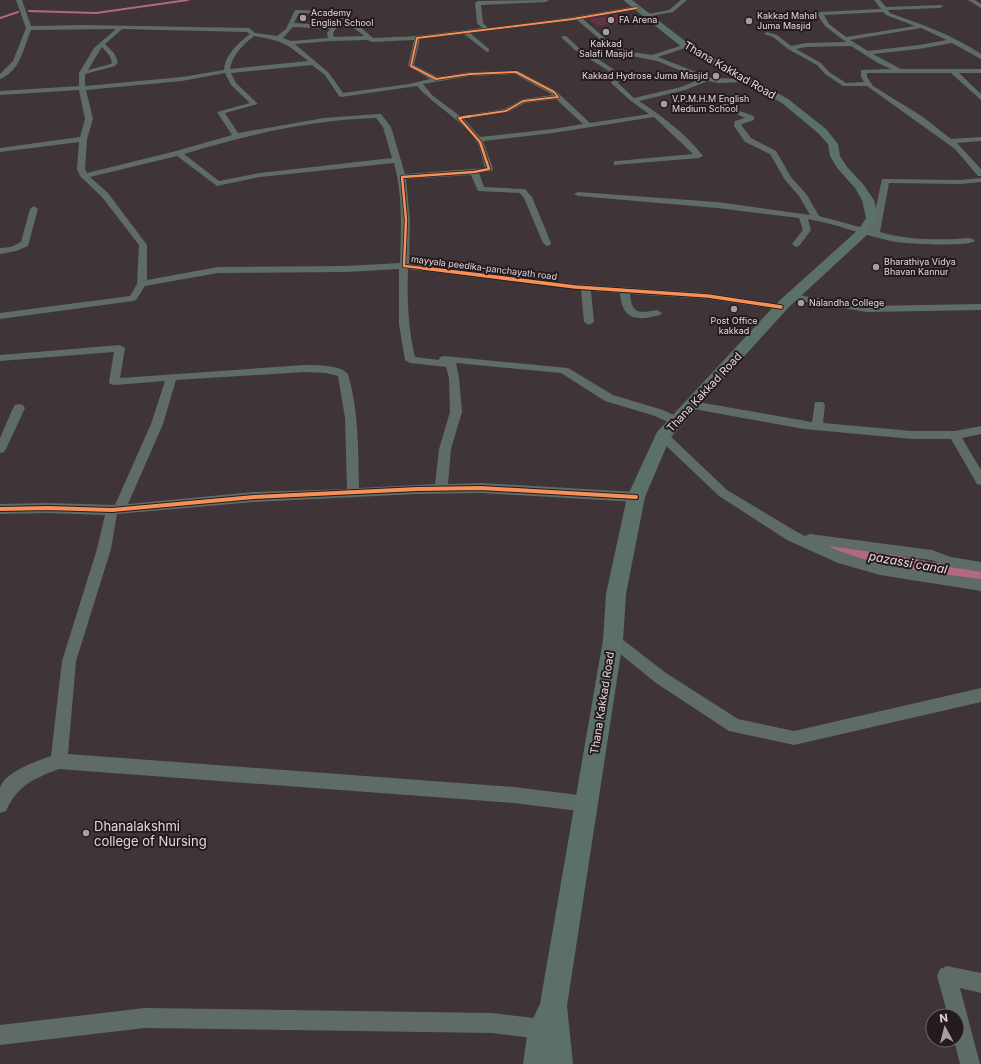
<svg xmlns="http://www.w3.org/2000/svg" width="981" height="1064" font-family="Inter,sans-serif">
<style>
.green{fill:#693148}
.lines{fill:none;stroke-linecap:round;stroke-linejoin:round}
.stream{stroke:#b06884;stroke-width:2}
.canal{fill:#b06884;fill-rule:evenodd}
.minor{fill:#5e6c65;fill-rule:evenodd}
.secondary{fill:#5b7067;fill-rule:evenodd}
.cycleway-far3-casing{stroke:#241b1e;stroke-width:3}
.cycleway-far2-casing{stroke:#241b1e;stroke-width:4}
.cycleway-far1-casing{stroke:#241b1e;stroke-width:5.5}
.cycleway-casing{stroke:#241b1e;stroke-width:6}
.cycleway-far3{stroke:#f78f57;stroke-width:2}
.cycleway-far2{stroke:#f78f57;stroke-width:2.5}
.cycleway-far1{stroke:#f78f57;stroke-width:3.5}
.cycleway{stroke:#f78f57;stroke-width:4}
.poi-dot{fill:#aa9da1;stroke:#241b1e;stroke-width:1.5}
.labels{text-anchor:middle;stroke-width:4;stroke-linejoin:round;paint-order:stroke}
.far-poi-label{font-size:9px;fill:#e3d5d9;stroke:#241b1e;text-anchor:start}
.far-street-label{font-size:9px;fill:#e3d5d9;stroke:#241b1e}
.street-label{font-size:11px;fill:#e3d5d9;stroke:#241b1e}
.water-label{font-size:12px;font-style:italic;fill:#f2dbe2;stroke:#241b1e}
.near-poi-label{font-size:13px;fill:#e3d5d9;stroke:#241b1e;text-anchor:start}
</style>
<rect width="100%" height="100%" fill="#3f3438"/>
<polygon class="green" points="624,14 634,21 598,26 588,19"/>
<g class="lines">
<g class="stream">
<polyline points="29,11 96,13 188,0"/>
<polyline points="0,18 18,12"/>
</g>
<polygon class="canal" points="835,543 931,562 981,568 981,580 931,574 835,555 830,553 827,549 830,545"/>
<g class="minor">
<path d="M 16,0 L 22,0 L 31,26 L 84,25 L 249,28 L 255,33 L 277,36 L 286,29 L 295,10 L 339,11 L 351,19 L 373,38 L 417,36 L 482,28 L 477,23 L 475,3 L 478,1 L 549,0 L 546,2 L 481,5 L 483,23 L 488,28 L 573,17 L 637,6 L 640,8 L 639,9 L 583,19 L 607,40 L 631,52 L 652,55 L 686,44 L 689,46 L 688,47 L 658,57 L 711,78 L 747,79 L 748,80 L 745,82 L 719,83 L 708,81 L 685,90 L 639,101 C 661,115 687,135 703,156 L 699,158 L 614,165 L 614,161 L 617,161 L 693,154 L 654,117 L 553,133 L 483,141 L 493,169 L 492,171 L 479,173 L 484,187 L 525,189 L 532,197 L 551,243 L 550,245 L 547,246 L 543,243 L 524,198 L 520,193 L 478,191 L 471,175 L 406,179 L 410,220 L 409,264 L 575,284 L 708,293 L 784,305 L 786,307 L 781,310 L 708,299 L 630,294 C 632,315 639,313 657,310 L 662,313 L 660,315 C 638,321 622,321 620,293 L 591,291 L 594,322 L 589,325 L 584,322 L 581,290 L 408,269 C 407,299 408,328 415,357 L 439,360 L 440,357 L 444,356 L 568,368 L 613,395 L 663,410 L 680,418 L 682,421 L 680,424 L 672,424 L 655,416 L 605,401 L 561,373 L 456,363 L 459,378 L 462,412 L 451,449 L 448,484 L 481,483 L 636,492 L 640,494 L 642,497 L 640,500 L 636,502 L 481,493 L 417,494 L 254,502 L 117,514 L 111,549 L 76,661 L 68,754 L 514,787 L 586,796 L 592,798 L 594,804 L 592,810 L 586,812 L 514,803 L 59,769 C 33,779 18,785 6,811 L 0,813 C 0,806 0,796 0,788 C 4,772 37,761 51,756 L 62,661 L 97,549 L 105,515 L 48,513 L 0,514 L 0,504 L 48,503 L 115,505 L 151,424 L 165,381 L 114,385 L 110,384 L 109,382 L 114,352 L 0,361 L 0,355 L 120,345 L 125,348 L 120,378 L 304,365 C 316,365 341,365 348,374 C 359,412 358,449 359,488 L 435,484 L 439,449 L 450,412 L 449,378 L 446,367 L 410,363 L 405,360 L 399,324 L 399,269 L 345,272 L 218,273 L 145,286 L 136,300 L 133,301 L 0,319 L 0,313 L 130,296 L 137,284 L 139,245 L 102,197 L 80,176 L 77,169 L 79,142 L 0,152 L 0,148 L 80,137 L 85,119 L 79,90 L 0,95 L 0,91 L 79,86 L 79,73 L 94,48 L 116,29 L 31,30 C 24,47 20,72 0,79 L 0,74 L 13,61 L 26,28 ZM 299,13 L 336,14 L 364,36 L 334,37 L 333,33 L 337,27 L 336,26 L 294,23 ZM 577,20 L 603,42 L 623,52 L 594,57 L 579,48 L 566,36 L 562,36 L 562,38 L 575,50 L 609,71 L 614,78 L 611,83 L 612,84 L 631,101 L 649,114 L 590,123 L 556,91 L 518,71 L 470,72 L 437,77 L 414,65 L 420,39 L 464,34 L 487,52 L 489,51 L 489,49 L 470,33 ZM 293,27 L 330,29 L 327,33 L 328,38 L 291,41 L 283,38 ZM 122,29 L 247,32 L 250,34 C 238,43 225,55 224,70 L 182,77 L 85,86 L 85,74 L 115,66 L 118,62 L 114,53 L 105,44 ZM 254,36 C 283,41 286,43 308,61 L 230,69 C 232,55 244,44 254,36 ZM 368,40 L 372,42 L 414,40 L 408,66 L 430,79 L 409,84 L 343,93 L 329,73 L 295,44 L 331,41 ZM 102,47 L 109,55 L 112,62 L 111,64 L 88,70 ZM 627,55 L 657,61 L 701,79 L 681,87 L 634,98 L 618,83 L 620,78 L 613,69 L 598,59 ZM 312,65 L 325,75 L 339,96 L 341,97 L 417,86 C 435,106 461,119 476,141 C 481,149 482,159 485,168 L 405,174 L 391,127 L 381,114 L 378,114 L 324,118 L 238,133 L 225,113 L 258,104 L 236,83 L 231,73 ZM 225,73 L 231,85 L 250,103 L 217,112 L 232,135 L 176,151 L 87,173 L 85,169 L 87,139 L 93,119 L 86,90 L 182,81 ZM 515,74 L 553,95 L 523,99 L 504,109 L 460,116 L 432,95 L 423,84 L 470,76 ZM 556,99 L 583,124 L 553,129 L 480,137 L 464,119 L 508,112 L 525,103 ZM 376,118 L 383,127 L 392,158 L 260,173 L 219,181 L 184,154 C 246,135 310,120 376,118 ZM 177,156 L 217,186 L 260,177 L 394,163 C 403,195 401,230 400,263 L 345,266 L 218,267 L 147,280 L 147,245 L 108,193 L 90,177 ZM 304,372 L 326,373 L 338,376 L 345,418 L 347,489 L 254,492 L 128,504 L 163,424 L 176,380 Z"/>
<polygon points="681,0 687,0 673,12 646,17 643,15 669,10"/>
<path d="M 874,0 L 880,0 L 886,7 L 942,5 L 943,6 L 940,8 L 888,10 L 890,13 C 921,24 953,35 981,54 L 981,59 L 952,43 L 919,49 L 873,54 L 901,69 L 981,69 L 981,73 L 959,73 L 981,94 L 981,100 L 951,73 L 867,73 L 867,77 L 873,86 L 923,117 L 951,139 L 981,137 L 981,141 L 957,143 L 981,169 L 981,176 L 978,176 L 955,149 L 867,86 L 843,86 L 825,74 L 817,65 L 788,49 L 773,37 L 764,34 L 767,32 L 777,35 L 791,46 L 806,43 L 846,42 L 825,26 L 817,14 L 820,12 L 881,9 ZM 883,12 L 886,15 L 915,26 L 846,37 L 829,24 L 824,15 ZM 921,28 L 947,40 L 919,45 L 868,51 L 850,40 ZM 851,46 L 878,63 L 891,69 L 861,70 L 861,77 L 864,82 L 846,83 L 829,72 L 821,63 L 796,49 L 806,47 Z"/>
<polygon points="968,0 975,0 981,4 981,8"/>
<path d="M 722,100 L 734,109 L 754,116 L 754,120 L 742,124 L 742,126 L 751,138 L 776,151 L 791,177 L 807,195 L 819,216 L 871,230 L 882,179 L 961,180 L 981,178 L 981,182 L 961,184 L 889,183 L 880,232 C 903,239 930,240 955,239 C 961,239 971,236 975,241 C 969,247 902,244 891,241 C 863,235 837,224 808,219 L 811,230 L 799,246 L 796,247 L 792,244 L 803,230 L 799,218 L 717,208 L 578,196 L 574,194 L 578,192 L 717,202 L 810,215 L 799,196 L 785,180 L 770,154 L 745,142 L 734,126 L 735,121 L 745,118 L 730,111 L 719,102 Z"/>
<polygon points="34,206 38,209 28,246 16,251 0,254 0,248 11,247 21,242 30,209"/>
<polygon points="791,294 867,306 981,304 981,310 867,312 788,299 786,297"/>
<polygon points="692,401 812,422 815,402 823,402 825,405 823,423 912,431 955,431 981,426 981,434 962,438 981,470 981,485 977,484 951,439 912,439 804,429 688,408 686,405 688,402"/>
<polygon points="19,404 23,405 25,408 6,449 4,452 0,453 0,438 13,408 15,405"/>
<path d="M 663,432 L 667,433 L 727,490 L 797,532 L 805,536 L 810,534 L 932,550 L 951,557 L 981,562 L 981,572 L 950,567 L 931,560 L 828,546 C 876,568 929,572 981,579 L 981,591 L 880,575 L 838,563 L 787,540 L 719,496 L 659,439 L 657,436 L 659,433 Z"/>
<polygon points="613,634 618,636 666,673 738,719 794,731 981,688 981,702 794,745 729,731 656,683 608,644 606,640 608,636"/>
<polygon points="947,966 981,973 981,993 960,988 980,1064 960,1064 954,1040 957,1040 957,1016 948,1016 937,976 940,969"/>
<polygon points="145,1008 492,1013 542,1019 549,1022 552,1029 549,1036 542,1039 492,1033 145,1028 0,1045 0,1025"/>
</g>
<polygon class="secondary" points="623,0 632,0 689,44 788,99 826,129 838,144 840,156 847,167 863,184 874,200 878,218 868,234 789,307 670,438 645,497 626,594 623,640 567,1006 573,1064 523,1064 528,1029 540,1004 603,640 606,594 627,497 657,432 779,301 859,229 866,218 862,200 855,188 838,169 830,156 828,144 818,133 782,103 683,48"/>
<g class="cycleway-far3-casing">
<polyline id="cycleway-far3" points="465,117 506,111 523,101 558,97 554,92 516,72 470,74 436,79 411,66 417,38 573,19 637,8"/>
</g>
<g class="cycleway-far2-casing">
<polyline id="cycleway-far2" points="431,269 404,266 406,220 402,177 474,172 489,169 480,142 459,118 471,116"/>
</g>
<g class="cycleway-far1-casing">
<polyline id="cycleway-far1" points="423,268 575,287 708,296 781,307"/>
</g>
<g class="cycleway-casing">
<polyline id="cycleway" points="0,509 48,508 112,510 254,497 417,489 481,488 636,497"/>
</g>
<use href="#cycleway-far3" class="cycleway-far3"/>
<use href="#cycleway-far2" class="cycleway-far2"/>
<use href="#cycleway-far1" class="cycleway-far1"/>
<use href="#cycleway" class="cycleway"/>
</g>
<g class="poi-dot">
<circle cx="303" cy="18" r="4"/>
<circle cx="611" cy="20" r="4"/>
<circle cx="749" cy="21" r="4"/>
<circle cx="606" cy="32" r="4"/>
<circle cx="716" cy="76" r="4"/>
<circle cx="664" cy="104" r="4"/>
<circle cx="876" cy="267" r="4"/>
<circle cx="801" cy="303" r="4"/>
<circle cx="734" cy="309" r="4"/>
<circle cx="86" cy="833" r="4"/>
</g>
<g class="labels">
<g class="far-poi-label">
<text x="311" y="16">Academy<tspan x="311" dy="10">English School</tspan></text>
<text x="757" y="19">Kakkad Mahal<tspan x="757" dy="10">Juma Masjid</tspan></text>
<text x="619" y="23">FA Arena</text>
<text x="606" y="47" text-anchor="middle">Kakkad<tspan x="606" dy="10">Salafi Masjid</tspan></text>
<text x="708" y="79" text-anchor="end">Kakkad Hydrose Juma Masjid</text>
<text x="672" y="102">V.P.M.H.M English<tspan x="672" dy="10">Medium School</tspan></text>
<text x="884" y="265">Bharathiya Vidya<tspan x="884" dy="10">Bhavan Kannur</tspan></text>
<text x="809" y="306">Nalandha College</text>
<text x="734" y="324" text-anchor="middle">Post Office<tspan x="734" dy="10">kakkad</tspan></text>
</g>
<g class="far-street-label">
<text transform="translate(484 268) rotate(7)" y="3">mayyala peedika-panchayath road</text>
</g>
<g class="street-label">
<text transform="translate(730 70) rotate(30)" y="4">Thana Kakkad Road</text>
<text transform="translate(704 392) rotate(-47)" y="4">Thana Kakkad Road</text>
<text transform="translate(602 703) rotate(-81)" y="4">Thana Kakkad Road</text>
</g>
<g class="water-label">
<text transform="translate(908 563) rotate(10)" y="4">pazassi canal</text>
</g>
<g class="near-poi-label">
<text x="94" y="831">Dhanalakshmi<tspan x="94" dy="15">college of Nursing</tspan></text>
</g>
</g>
<g transform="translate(945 1028) rotate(353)"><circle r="19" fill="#241b1e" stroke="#706569"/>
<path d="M0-3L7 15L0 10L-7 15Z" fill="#aa9da1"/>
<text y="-6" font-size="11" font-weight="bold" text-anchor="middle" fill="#e3d5d9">N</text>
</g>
</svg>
